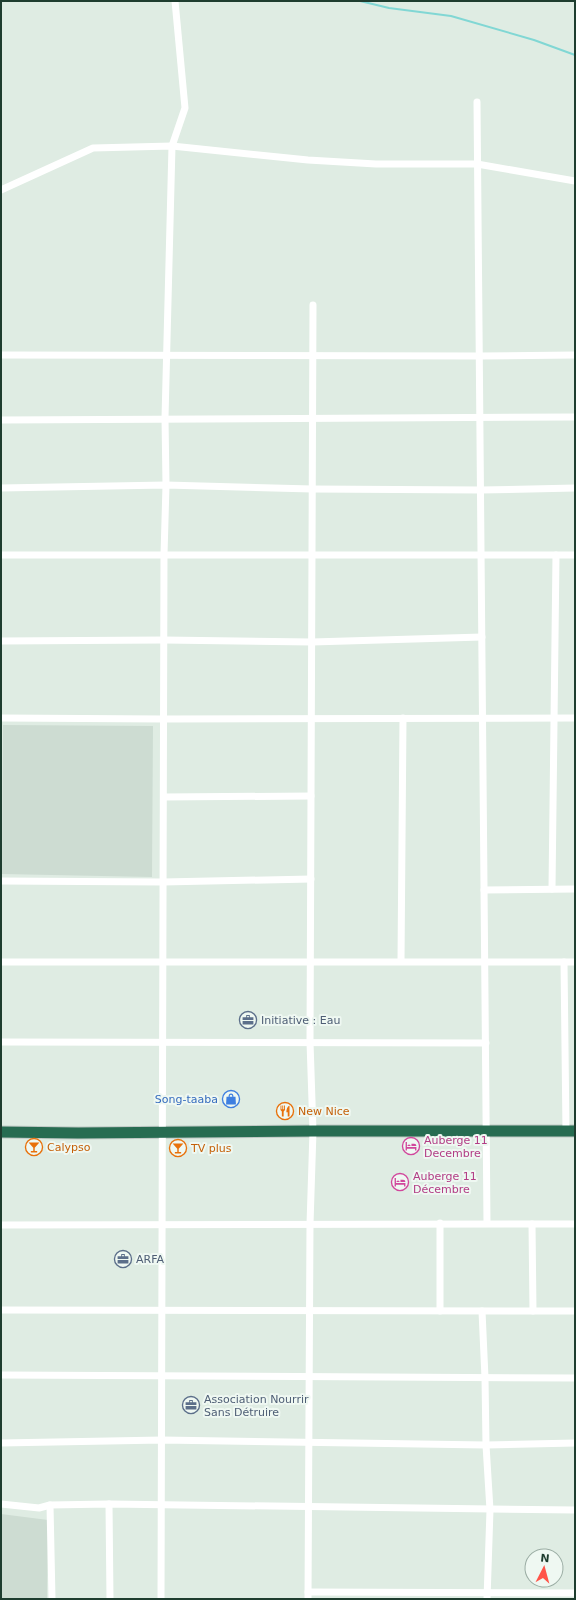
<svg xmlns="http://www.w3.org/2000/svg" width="576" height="1600" font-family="'DejaVu Sans',sans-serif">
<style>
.built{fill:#cddcd2}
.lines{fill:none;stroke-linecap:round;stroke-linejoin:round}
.stream{stroke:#81d7d4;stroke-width:2}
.highway-casing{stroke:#c0c9c5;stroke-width:13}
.minor{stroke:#fff;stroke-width:7}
.highway{stroke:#276c51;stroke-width:11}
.labels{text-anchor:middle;stroke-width:4;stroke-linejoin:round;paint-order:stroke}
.service-label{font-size:11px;fill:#4e5e75;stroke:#eff8f2;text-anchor:start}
.shop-label{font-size:11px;fill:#366cbe;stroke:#eff8f2;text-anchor:end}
.food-label{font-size:11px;fill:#c56008;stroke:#eff8f2;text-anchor:start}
.hotel-label{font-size:11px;fill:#b23c85;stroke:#eff8f2;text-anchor:start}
</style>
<rect width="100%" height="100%" fill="#dfece3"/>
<g class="built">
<polygon points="3,725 153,726 152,877 2,874"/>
<polygon points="1,1514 48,1520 47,1599 1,1599"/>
</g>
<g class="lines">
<polyline class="stream" points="360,1 389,8 451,16 534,40 575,55"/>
<g class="highway-casing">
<polyline id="highway" points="1,1132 78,1133 313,1131 575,1131"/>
</g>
<g class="minor">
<polyline points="477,102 487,1223"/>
<polyline points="1,190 93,148 172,146 308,160 376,164 477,164 575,181"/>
<polyline points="1,355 479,356 575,355"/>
<polyline points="1,420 575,417"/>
<polyline points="1,488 166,485 312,489 481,490 575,488"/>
<polyline points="1,555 575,555"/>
<polyline points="1,641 164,640 312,642 482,637"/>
<polyline points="1,718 164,719 575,718"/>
<polyline points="164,797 311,796"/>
<polyline points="1,881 163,882 311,879"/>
<polyline points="552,889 556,555"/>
<polyline points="484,890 575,889"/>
<polyline points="401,961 403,718"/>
<polyline points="1,962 575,962"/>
<polyline points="564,962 566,1132"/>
<polyline points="1,1042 486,1043"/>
<polyline points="532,1224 533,1311"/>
<polyline points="1,1225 575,1224"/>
<polyline points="1,1310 575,1311"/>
<polyline points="440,1311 440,1223"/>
<polyline points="482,1311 485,1378 486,1445 490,1510 487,1599"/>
<polyline points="1,1375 575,1378"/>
<polyline points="1,1443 162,1440 486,1445 575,1443"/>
<polyline points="1,1504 39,1508 50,1505 109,1504 575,1510"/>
<polyline points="109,1504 110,1599"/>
<polyline points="50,1505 52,1599"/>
<polyline points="308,1592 575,1593"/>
<polyline points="161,1599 164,555 166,485 165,418 172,146 185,108 175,1"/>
<polyline points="308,1599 310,1224 313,1131 310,1042 313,305"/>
</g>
<use href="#highway" class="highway"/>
</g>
<defs>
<g id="office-ring" transform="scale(0.9)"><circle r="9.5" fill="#eff8f2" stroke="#5c6f8a" stroke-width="1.5"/><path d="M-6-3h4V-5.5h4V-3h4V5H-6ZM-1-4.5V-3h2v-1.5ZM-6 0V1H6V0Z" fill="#5c6f8a"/></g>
<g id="shop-ring" transform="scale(0.9)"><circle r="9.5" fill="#eff8f2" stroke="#3f7fe0" stroke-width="1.5"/><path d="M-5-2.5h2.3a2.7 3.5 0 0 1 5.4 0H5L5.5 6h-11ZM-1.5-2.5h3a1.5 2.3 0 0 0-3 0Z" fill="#3f7fe0"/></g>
<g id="restaurant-ring" transform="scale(0.9)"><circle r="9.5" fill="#eff8f2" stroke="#e8710a" stroke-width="1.5"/><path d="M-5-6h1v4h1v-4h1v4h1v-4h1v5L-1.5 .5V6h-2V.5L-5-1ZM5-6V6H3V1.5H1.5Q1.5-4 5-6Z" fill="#e8710a"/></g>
<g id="hotel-ring" transform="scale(0.9)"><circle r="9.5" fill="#eff8f2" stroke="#d1479c" stroke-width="1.5"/><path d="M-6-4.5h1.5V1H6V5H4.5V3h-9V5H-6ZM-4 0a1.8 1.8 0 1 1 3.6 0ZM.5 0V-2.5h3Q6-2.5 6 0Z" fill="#d1479c"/></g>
<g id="bar-ring" transform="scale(0.9)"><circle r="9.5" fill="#eff8f2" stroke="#e8710a" stroke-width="1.5"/><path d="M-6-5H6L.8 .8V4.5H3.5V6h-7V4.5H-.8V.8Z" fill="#e8710a"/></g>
</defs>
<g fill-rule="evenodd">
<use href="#office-ring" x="248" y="1020"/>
<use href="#shop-ring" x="231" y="1099"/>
<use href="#restaurant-ring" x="285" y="1111"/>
<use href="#hotel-ring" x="411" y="1146"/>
<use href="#bar-ring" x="34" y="1147"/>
<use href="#bar-ring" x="178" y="1148"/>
<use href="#hotel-ring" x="400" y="1182"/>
<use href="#office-ring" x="123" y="1259"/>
<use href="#office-ring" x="191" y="1405"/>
</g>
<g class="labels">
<g class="service-label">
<text x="261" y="1024">Initiative : Eau</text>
<text x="136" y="1263">ARFA</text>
<text x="204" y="1403">Association Nourrir<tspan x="204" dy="13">Sans Détruire</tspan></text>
</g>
<g class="shop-label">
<text x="218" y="1103">Song-taaba</text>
</g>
<g class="food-label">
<text x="298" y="1115">New Nice</text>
<text x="47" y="1151">Calypso</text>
<text x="191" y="1152">TV plus</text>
</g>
<g class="hotel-label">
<text x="424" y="1144">Auberge 11<tspan x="424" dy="13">Decembre</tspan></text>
<text x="413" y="1180">Auberge 11<tspan x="413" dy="13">Décembre</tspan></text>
</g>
</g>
<rect width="576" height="1600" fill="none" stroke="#1e3d2f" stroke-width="4"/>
<g transform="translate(544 1568) rotate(6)"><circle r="19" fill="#eff8f2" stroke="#9bada4"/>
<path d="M0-3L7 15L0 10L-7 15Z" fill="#ff5449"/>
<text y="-6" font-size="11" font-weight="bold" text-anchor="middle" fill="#1e3d2f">N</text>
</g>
</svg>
